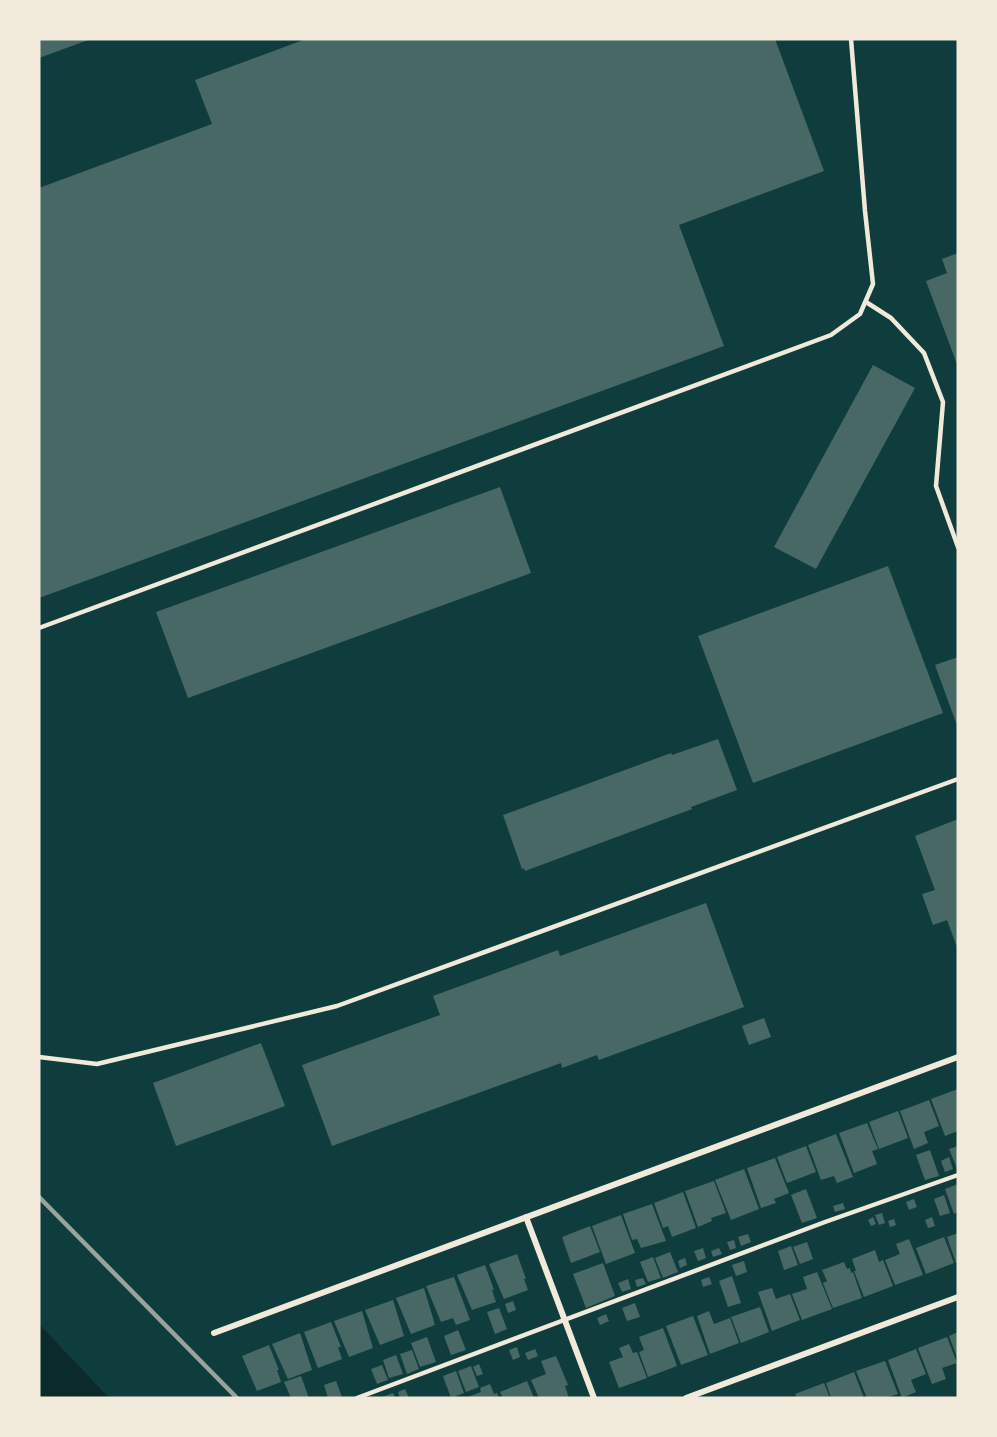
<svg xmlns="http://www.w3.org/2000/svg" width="997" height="1437" font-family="Commissioner,sans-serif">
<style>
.water{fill:#0a2a2b}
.building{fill:#486865}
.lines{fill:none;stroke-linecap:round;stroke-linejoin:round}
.service{stroke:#f1e9da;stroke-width:4.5}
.minor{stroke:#f1e9da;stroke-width:6}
.rail{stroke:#97a49c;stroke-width:4.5}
</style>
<rect width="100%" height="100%" fill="#0f3d3e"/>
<polygon class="water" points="39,1324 109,1398 39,1398"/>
<g class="building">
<polygon points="39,39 91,39 39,58"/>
<polygon points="306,39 775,39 824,171 679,225 724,346 39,598 39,188 212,124 195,80"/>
<polygon points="958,253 958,367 926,281 947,273 942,259"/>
<polygon points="873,365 915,388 816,569 774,547"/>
<polygon points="500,487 531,573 188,698 156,612"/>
<polygon points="888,566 943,713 753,783 698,636"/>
<polygon points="958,657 958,728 935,665"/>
<polygon points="718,739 737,790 691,807 692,809 525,871 524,868 522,869 503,815 671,753 672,755"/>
<polygon points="958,819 958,950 947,920 933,925 922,894 935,890 915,836"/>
<polygon points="706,903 744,1007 599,1060 597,1055 562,1068 561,1063 332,1146 302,1065 440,1015 433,996 558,950 560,956"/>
<polygon points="764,1018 771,1037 749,1045 742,1026"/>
<polygon points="261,1043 285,1106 176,1146 153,1083"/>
<polygon points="958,1089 958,1131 945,1136 931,1099"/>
<polygon points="929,1100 939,1126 924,1132 928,1143 914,1149 900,1111"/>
<polygon points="898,1111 908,1138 879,1149 869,1122"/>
<polygon points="867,1123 878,1149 872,1151 877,1164 854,1173 839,1133"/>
<polygon points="836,1134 853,1177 837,1183 834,1176 821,1180 808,1145"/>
<polygon points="806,1146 816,1172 787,1183 777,1157"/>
<polygon points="958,1146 958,1171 949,1149"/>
<polygon points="930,1150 939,1176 925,1180 916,1155"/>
<polygon points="949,1157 953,1169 945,1172 941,1161"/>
<polygon points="775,1158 789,1193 774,1199 776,1203 761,1208 747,1168"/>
<polygon points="744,1169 759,1209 731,1220 715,1180"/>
<polygon points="714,1181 726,1213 711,1218 712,1221 698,1227 685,1191"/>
<polygon points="958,1184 958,1212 954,1214 945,1189"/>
<polygon points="806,1189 817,1218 802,1223 791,1195"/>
<polygon points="683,1192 696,1228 672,1237 668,1226 663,1228 654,1203"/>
<polygon points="944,1195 950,1213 940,1216 934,1199"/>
<polygon points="914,1199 917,1207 909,1210 906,1202"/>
<polygon points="843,1203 845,1209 835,1212 833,1206"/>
<polygon points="652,1204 666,1241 641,1248 637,1239 632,1240 623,1214"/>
<polygon points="882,1213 885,1223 879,1225 875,1215"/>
<polygon points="621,1215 635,1253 606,1264 592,1226"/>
<polygon points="873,1217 876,1224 871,1226 868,1220"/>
<polygon points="932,1217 935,1226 928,1228 925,1220"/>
<polygon points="894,1219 896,1225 890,1227 888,1221"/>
<polygon points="590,1226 600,1252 571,1263 562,1237"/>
<polygon points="958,1233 958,1262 956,1263 947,1237"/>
<polygon points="748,1234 751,1242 741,1246 738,1237"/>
<polygon points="944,1237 954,1263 926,1274 916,1248"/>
<polygon points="909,1239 923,1275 895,1285 885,1260 900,1254 896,1244"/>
<polygon points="734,1240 736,1248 730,1250 727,1242"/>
<polygon points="807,1242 813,1259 800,1264 793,1247"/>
<polygon points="791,1246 798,1265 784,1270 778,1251"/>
<polygon points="703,1248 706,1258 698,1261 694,1251"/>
<polygon points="719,1248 722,1254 713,1257 711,1251"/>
<polygon points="875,1250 879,1262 883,1260 893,1286 864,1297 854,1271 856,1271 852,1259"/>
<polygon points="670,1252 678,1272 663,1278 655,1258"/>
<polygon points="517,1254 526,1279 524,1279 528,1290 504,1299 489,1264"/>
<polygon points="653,1257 661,1278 648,1282 640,1262"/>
<polygon points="685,1258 687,1265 680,1268 678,1261"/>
<polygon points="744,1261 747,1272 736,1276 732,1265"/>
<polygon points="844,1262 847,1269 850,1268 851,1273 853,1272 862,1298 833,1308 823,1283 827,1281 822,1270"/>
<polygon points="603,1263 615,1296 586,1308 573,1274"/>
<polygon points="485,1265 494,1290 492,1290 496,1302 472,1310 457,1275"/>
<polygon points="817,1272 832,1309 802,1320 792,1294 807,1289 803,1277"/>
<polygon points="732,1276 741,1303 728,1307 719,1281"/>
<polygon points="454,1277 470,1320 456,1325 453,1318 441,1322 426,1286"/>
<polygon points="709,1277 712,1284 703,1287 701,1280"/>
<polygon points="643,1278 646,1284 637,1287 635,1280"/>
<polygon points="628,1279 631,1289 622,1292 618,1283"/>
<polygon points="424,1288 435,1325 411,1334 396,1298"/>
<polygon points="772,1288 776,1299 790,1294 800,1320 772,1331 758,1292"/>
<polygon points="393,1300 404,1336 380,1345 365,1310"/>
<polygon points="513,1301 516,1310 508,1313 505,1304"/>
<polygon points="635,1303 640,1317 627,1321 622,1308"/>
<polygon points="760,1307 769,1332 741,1343 731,1317"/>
<polygon points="499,1308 507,1329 495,1334 487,1312"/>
<polygon points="362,1311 373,1348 349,1357 334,1321"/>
<polygon points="709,1311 714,1324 730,1318 739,1343 710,1354 697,1316"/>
<polygon points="606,1314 609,1321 600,1325 597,1318"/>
<polygon points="693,1316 708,1355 681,1365 666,1326"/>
<polygon points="331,1322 341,1347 338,1347 342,1359 318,1368 304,1332"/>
<polygon points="663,1328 677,1366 648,1377 639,1352 644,1350 639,1337"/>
<polygon points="458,1330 466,1350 451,1355 444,1336"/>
<polygon points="958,1332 958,1360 949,1336"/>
<polygon points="300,1333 312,1370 288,1379 272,1344"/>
<polygon points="427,1337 436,1362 420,1367 411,1343"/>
<polygon points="947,1337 957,1363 942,1368 946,1379 932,1384 918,1348"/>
<polygon points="629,1344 633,1353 637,1352 647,1378 619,1388 609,1362 623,1357 619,1348"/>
<polygon points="269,1345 279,1370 277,1370 281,1382 257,1391 242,1356"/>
<polygon points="517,1347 520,1357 513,1360 509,1350"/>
<polygon points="535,1349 538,1356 528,1360 525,1353"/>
<polygon points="916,1349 926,1374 911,1380 916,1392 902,1398 888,1360"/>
<polygon points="412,1350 419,1369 407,1374 400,1354"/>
<polygon points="396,1355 403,1374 389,1378 383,1360"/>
<polygon points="556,1356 568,1385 565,1386 569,1398 539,1398 531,1380 546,1374 541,1361"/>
<polygon points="885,1361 898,1394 885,1398 867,1398 856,1371"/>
<polygon points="479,1364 483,1374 477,1376 473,1367"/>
<polygon points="382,1365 388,1380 377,1384 371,1369"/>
<polygon points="471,1366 479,1387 466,1392 458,1371"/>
<polygon points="456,1371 464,1393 451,1398 443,1376"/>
<polygon points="854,1372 864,1398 831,1398 826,1383"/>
<polygon points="301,1376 309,1398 291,1398 284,1382"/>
<polygon points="336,1381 342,1397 328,1398 324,1385"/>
<polygon points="527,1381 534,1398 503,1398 500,1392"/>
<polygon points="824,1383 830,1398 797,1398 795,1394"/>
<polygon points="490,1384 494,1394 497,1393 499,1398 465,1398 481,1392 480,1388"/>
<polygon points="405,1389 409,1398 400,1398 398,1392"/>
<polygon points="393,1393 395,1398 379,1398"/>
</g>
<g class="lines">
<g class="service">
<polyline points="866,302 891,318 924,353 943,402 936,486 958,547"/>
<polyline points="39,628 831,335 860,314 873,284 865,211 851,39"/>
<polyline points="39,1057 97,1064 337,1006 958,779"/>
<polyline points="357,1398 825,1222 958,1175"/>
</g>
<g class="minor">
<polyline points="526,1217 594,1398"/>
<polyline points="214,1333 958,1057"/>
<polyline points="686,1398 958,1297"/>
</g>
<polyline class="rail" points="39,1197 237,1398"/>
</g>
<rect width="997" height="1437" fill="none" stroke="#f1e9da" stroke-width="81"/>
</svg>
